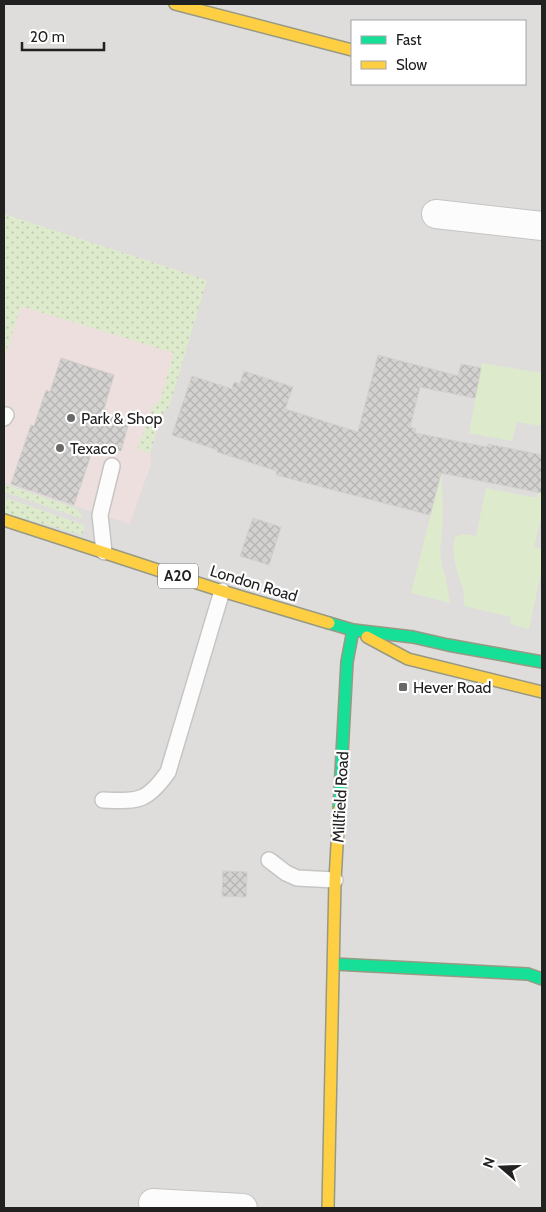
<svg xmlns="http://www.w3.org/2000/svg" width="546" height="1212" font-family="Cabin,sans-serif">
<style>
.residential{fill:#dedddc;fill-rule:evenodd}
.commercial{fill:#ecdfdd}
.grass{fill:url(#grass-dots)}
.garden{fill:#ddeacc}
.building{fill:url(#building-cross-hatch);stroke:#d2cfcc}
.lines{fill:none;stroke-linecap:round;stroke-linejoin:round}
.lane-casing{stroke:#c6c5c4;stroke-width:18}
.street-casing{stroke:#c6c5c4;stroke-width:30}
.fast-casing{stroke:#989982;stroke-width:14}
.slow-casing{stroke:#989982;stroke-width:14}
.lane{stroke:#fdfcfc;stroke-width:15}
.street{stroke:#fdfcfc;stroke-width:28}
.fast{stroke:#16e098;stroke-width:11}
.slow{stroke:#ffcf43;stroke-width:11}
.poi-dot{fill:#696868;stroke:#fff;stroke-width:2}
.labels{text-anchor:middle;stroke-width:4.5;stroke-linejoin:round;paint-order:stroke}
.shield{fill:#fff;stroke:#646464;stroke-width:1}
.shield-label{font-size:15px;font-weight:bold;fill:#212121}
.poi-label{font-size:16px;fill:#212121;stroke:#fff;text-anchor:start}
.street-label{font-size:16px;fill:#212121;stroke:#fff}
</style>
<defs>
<pattern id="grass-dots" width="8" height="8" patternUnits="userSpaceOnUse" patternTransform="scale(1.25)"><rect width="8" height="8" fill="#ddeacc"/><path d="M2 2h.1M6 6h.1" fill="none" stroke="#bdc8af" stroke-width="1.8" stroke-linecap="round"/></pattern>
<pattern id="building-cross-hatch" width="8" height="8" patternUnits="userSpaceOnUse" patternTransform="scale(1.25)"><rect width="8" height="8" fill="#d4d2d0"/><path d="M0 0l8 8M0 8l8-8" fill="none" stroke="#b6b4b2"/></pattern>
</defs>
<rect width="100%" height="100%" fill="#efedeb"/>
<path class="residential" d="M 4,4 L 542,4 L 542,1208 L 4,1208 ZM 352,21 L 525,21 L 525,84 L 352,84 Z"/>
<polygon class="commercial" points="4,214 207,280 169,407 162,414 150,451 151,464 130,524 4,483"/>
<g class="grass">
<polygon points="4,214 207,280 169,407 162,414 150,453 138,448 153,406 160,401 174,353 21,306 4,358"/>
<polygon points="4,484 76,508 80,513 83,519 4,492"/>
<polygon points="4,497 84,525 84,529 82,535 4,513"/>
</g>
<g class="garden">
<polygon points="482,363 542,373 542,426 517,422 512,441 469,433"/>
<polygon points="442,474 443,520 440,551 442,566 446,579 450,603 411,593 433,506"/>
<path d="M 542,477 L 542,513 L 534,547 L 542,549 L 542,568 L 529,629 L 510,624 L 511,617 L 464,606 C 464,600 464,595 463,589 C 458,572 450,555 455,537 C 462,533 469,535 476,536 L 486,488 L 537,498 Z"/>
</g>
<g class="building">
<polygon points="378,355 458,376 461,364 481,368 475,398 420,387 410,427 416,429 415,433 487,447 488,444 542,455 542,493 441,473 430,515 276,475 277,471 217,452 218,450 172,435 192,376 232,389 234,382 240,384 244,371 293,387 285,409 358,432"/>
<polygon points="61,358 114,375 104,409 107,410 106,415 129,422 121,451 95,443 74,505 11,484 31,425 34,426 46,390 50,392"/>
<polygon points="253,518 281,527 269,565 240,556"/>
<polygon points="223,871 247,872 246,897 222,896"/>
</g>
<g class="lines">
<g class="lane-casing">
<g id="lane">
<polyline points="4,418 6,415"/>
<polyline points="104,552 100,515 112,466"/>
<path d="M 103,800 C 138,801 146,803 168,772 L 222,591"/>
<polyline points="269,860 286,873 297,878 335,880"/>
</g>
</g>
<g class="street-casing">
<g id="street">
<polyline points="436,214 542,226"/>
<polyline points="153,1203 243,1208"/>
</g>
</g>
<g class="fast-casing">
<g id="fast">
<polyline points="329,623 353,630 413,637 448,645 542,662"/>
<polyline points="339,810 347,662 353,630"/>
<polyline points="334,964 528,974 542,979"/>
</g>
</g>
<g class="slow-casing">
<g id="slow">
<polyline points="175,4 352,50"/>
<polyline points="4,520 222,591 329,623"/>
<polyline points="367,637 408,659 542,692"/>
<polyline points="328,1208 335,880 339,810"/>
</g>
</g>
<use href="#lane" class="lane"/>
<use href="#street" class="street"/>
<use href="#fast" class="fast"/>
<use href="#slow" class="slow"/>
</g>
<g class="poi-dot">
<circle cx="71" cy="418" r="5"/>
<circle cx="60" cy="448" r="5"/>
<rect x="398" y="682" width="10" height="10" rx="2.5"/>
</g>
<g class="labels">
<rect class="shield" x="158" y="563.5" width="40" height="25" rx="4"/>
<g class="shield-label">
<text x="178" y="581">A20</text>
</g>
<g class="poi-label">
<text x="81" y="424">Park &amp; Shop</text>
<text x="70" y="454">Texaco</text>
<text x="413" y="693">Hever Road</text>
</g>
<g class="street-label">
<text transform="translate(254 583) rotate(17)" y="6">London Road</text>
<text transform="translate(340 797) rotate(-87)" y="6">Millfield Road</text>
</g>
</g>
<rect width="546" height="1212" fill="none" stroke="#212121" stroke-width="10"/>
<rect x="351" y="20" width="175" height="65" fill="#ffffff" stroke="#a6a6a6"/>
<rect x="361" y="36" width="25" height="8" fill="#16e098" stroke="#a6a6a6"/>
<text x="396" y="45" font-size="15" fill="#212121">Fast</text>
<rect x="361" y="61" width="25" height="8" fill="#ffcf43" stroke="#a6a6a6"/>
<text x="396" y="70" font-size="15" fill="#212121">Slow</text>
<g transform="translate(501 1167) rotate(290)" stroke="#ffffff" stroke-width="4" paint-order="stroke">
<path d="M0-4L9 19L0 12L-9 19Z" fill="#212121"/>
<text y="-8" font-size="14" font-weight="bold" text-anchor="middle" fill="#212121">N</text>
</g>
<path d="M22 42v8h82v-8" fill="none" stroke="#212121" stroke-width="2.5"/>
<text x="30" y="42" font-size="15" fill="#212121" stroke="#ffffff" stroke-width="4" paint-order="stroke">20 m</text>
</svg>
